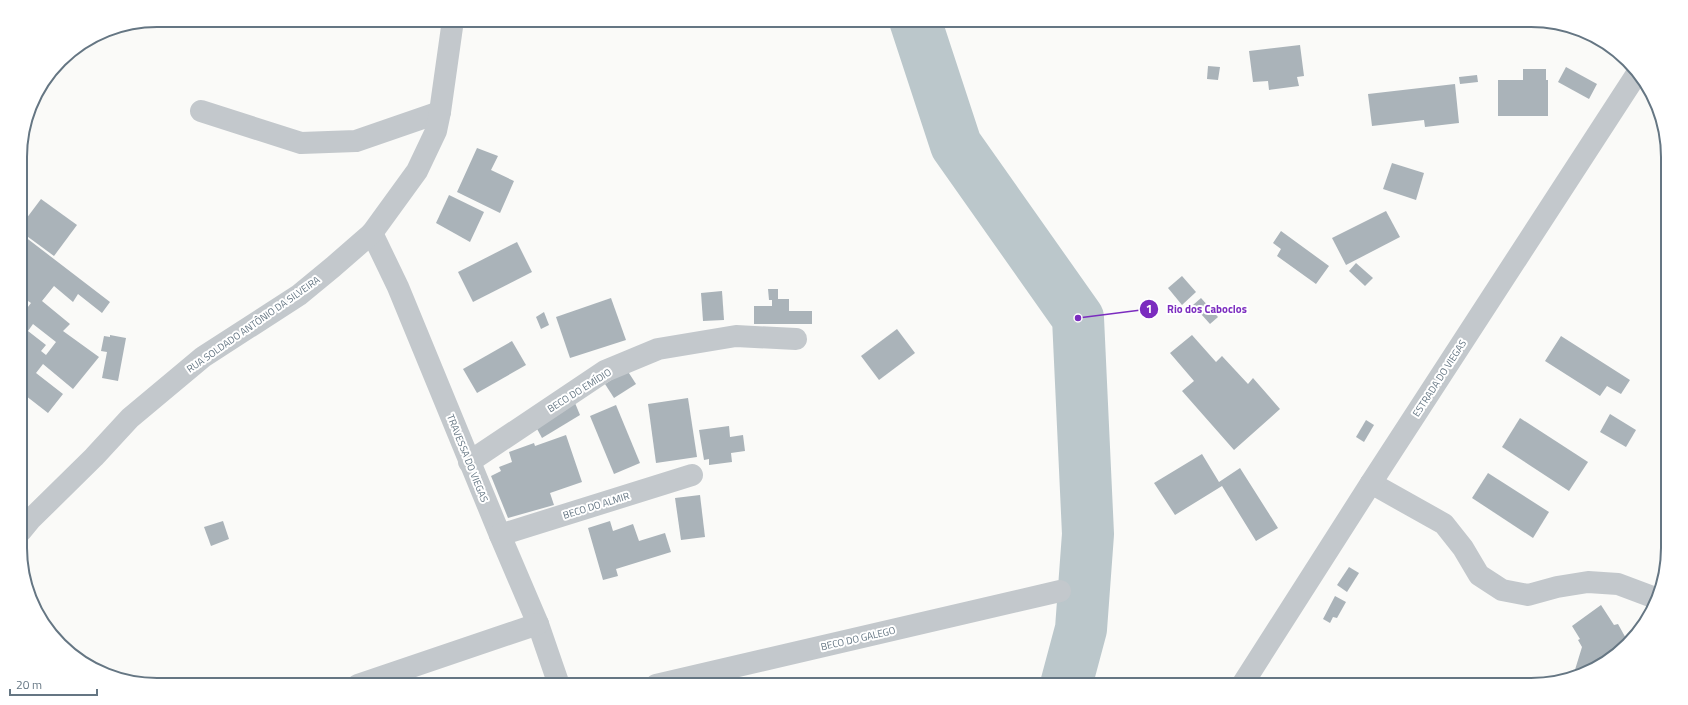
<svg xmlns="http://www.w3.org/2000/svg" width="1688" height="705" font-family="'Titillium Web',sans-serif">
<style>
.lines{fill:none;stroke-linecap:round;stroke-linejoin:round}
.river{stroke:#bbc7cb;stroke-width:52}
.building{fill:#aab3b9;fill-rule:evenodd}
.minor{stroke:#c3c8cc;stroke-width:22}
.labels{text-anchor:middle;stroke-width:4;stroke-linejoin:round;paint-order:stroke}
.street-label{font-size:10px;fill:#657683;stroke:#fff}
.rim{fill:none;stroke:#657683;stroke-width:2}
.leader{fill:none;stroke:#7b2cbf;stroke-width:1.5}
.callout-dot{fill:#7b2cbf;stroke:#fff;stroke-width:1.5}
.mark-label{font-size:12px;text-anchor:middle;font-weight:bold;fill:#fff}
.callout-label{font-size:11px;text-anchor:middle;font-weight:bold;fill:#7b2cbf;stroke:#fff;stroke-width:4;stroke-linejoin:round;paint-order:stroke}
</style>
<rect width="100%" height="100%" fill="#fafaf8"/>
<g class="lines">
<polyline class="river" points="915,20 956,145 1078,318 1088,534 1081,629 1066,685"/>
</g>
<g class="building">
<polygon points="1300,45 1304,76 1297,77 1299,86 1269,90 1268,81 1253,82 1249,51"/>
<polygon points="1208,66 1220,67 1218,80 1207,79"/>
<polygon points="1566,67 1597,84 1589,99 1558,82"/>
<polygon points="1523,69 1546,69 1546,80 1548,80 1548,116 1498,116 1498,80 1523,80"/>
<polygon points="1477,75 1478,82 1460,84 1459,77"/>
<polygon points="1455,84 1459,123 1425,127 1424,120 1372,126 1368,94"/>
<polygon points="477,148 498,156 491,170 514,181 500,213 457,192"/>
<polygon points="1392,163 1424,173 1416,200 1383,189"/>
<polygon points="449,195 484,212 470,242 436,223"/>
<polygon points="41,199 77,225 54,256 20,231 20,227"/>
<polygon points="1386,211 1400,237 1346,265 1332,238"/>
<polygon points="1281,231 1329,266 1316,284 1277,256 1281,249 1273,243"/>
<path d="M 20,233 L 110,302 L 102,313 L 78,294 L 73,302 L 54,286 L 42,301 L 70,324 L 63,331 L 99,357 L 73,389 L 43,364 L 36,373 L 63,394 L 48,413 L 21,392 L 21,316 L 31,303 L 28,301 L 21,310 ZM 33,324 L 56,342 L 46,355 L 41,351 L 46,345 L 28,331 Z"/>
<polygon points="517,242 532,272 473,302 458,272"/>
<polygon points="1356,263 1373,278 1365,286 1349,271"/>
<polygon points="1182,276 1196,292 1182,305 1168,288"/>
<polygon points="768,289 778,289 778,299 789,299 789,311 812,311 812,324 754,324 754,306 772,306 772,300 769,300"/>
<polygon points="722,291 724,320 703,321 701,293"/>
<polygon points="611,298 626,340 570,358 556,317"/>
<polygon points="1201,298 1218,317 1210,324 1193,305"/>
<polygon points="544,312 549,325 541,329 536,317"/>
<polygon points="897,329 915,353 879,380 861,356"/>
<polygon points="110,335 126,338 118,381 102,378 107,352 101,351 104,336 110,337"/>
<polygon points="1192,335 1216,362 1222,356 1248,384 1253,378 1280,409 1234,450 1182,391 1194,381 1170,353"/>
<polygon points="1561,336 1630,380 1621,394 1607,386 1600,396 1545,361"/>
<polygon points="512,341 526,365 477,393 463,369"/>
<polygon points="627,370 636,384 614,398 605,384"/>
<polygon points="688,398 697,457 656,463 648,404"/>
<polygon points="575,403 580,415 542,438 536,427"/>
<polygon points="616,405 640,463 614,474 590,416"/>
<polygon points="1610,414 1636,430 1626,447 1600,432"/>
<polygon points="1520,418 1588,462 1569,491 1502,447"/>
<polygon points="1366,420 1374,425 1364,442 1356,437"/>
<polygon points="729,426 730,437 743,435 745,451 731,453 732,462 709,465 709,459 704,460 699,430"/>
<polygon points="566,435 582,482 550,493 554,505 508,518 491,476 501,471 499,467 512,462 509,452 534,443 535,446"/>
<polygon points="1202,454 1219,482 1240,468 1278,528 1256,541 1222,486 1175,515 1154,483"/>
<polygon points="1488,473 1549,512 1533,538 1472,498"/>
<polygon points="700,495 705,537 681,540 675,498"/>
<polygon points="223,521 229,539 211,546 204,527"/>
<polygon points="610,521 613,531 633,524 639,541 665,533 671,552 616,569 618,576 603,580 588,528"/>
<polygon points="1349,567 1359,573 1347,592 1337,585"/>
<polygon points="1335,596 1346,602 1337,618 1333,617 1330,623 1323,619"/>
<polygon points="1601,605 1614,625 1618,624 1628,642 1607,662 1574,673 1582,647 1578,640 1580,639 1572,626"/>
</g>
<g class="lines">
<g class="minor">
<polyline points="201,111 301,143 356,141 440,112"/>
<polyline points="372,233 398,287 500,535 538,624 559,685"/>
<polyline points="469,462 605,371 658,349 736,336 796,339"/>
<polyline points="1371,483 1444,524 1463,548 1479,575 1502,590 1528,595 1557,587 1588,582 1618,584 1658,599"/>
<polyline points="21,531 30,520 94,457 130,418 203,357 299,295 333,267 372,233 417,171 436,131 440,112 453,20"/>
<polyline points="500,535 692,475"/>
<polyline points="358,685 538,624"/>
<polyline points="656,685 1060,591"/>
<polyline points="1242,685 1371,483 1638,72"/>
</g>
</g>
<g class="labels">
<g class="street-label">
<text transform="translate(253 324) rotate(-35)" y="4">RUA SOLDADO ANTÔNIO DA SILVEIRA</text>
<text transform="translate(1439 378) rotate(-57)" y="4">ESTRADA DO VIEGAS</text>
<text transform="translate(579 390) rotate(-32)" y="4">BECO DO EMÍDIO</text>
<text transform="translate(468 458) rotate(68)" y="4">TRAVESSA DO VIEGAS</text>
<text transform="translate(596 505) rotate(-17)" y="4">BECO DO ALMIR</text>
<text transform="translate(858 638) rotate(-13)" y="4">BECO DO GALEGO</text>
</g>
</g>
<path d="M0 0H1688V705H0ZM157 27H1531A130 130 0 0 1 1661 157V548A130 130 0 0 1 1531 678H157A130 130 0 0 1 27 548V157A130 130 0 0 1 157 27Z" fill="#fff" fill-rule="evenodd"/>
<path class="rim" d="M157 27H1531A130 130 0 0 1 1661 157V548A130 130 0 0 1 1531 678H157A130 130 0 0 1 27 548V157A130 130 0 0 1 157 27Z"/>
<path class="leader" d="M1078 318L1149 309"/>
<g class="callout-dot">
<circle cx="1078" cy="318" r="4"/>
<circle cx="1149" cy="309" r="10"/>
</g>
<g class="mark-label">
<text x="1149" y="313">1</text>
</g>
<g class="callout-label">
<text x="1207" y="313">Rio dos Caboclos</text>
</g>
<path d="M10 689v6h87v-6" fill="none" stroke="#657683" stroke-width="2"/>
<text x="16" y="689" font-size="12" fill="#657683" stroke="#ffffff" stroke-width="3" paint-order="stroke">20 m</text>
</svg>
